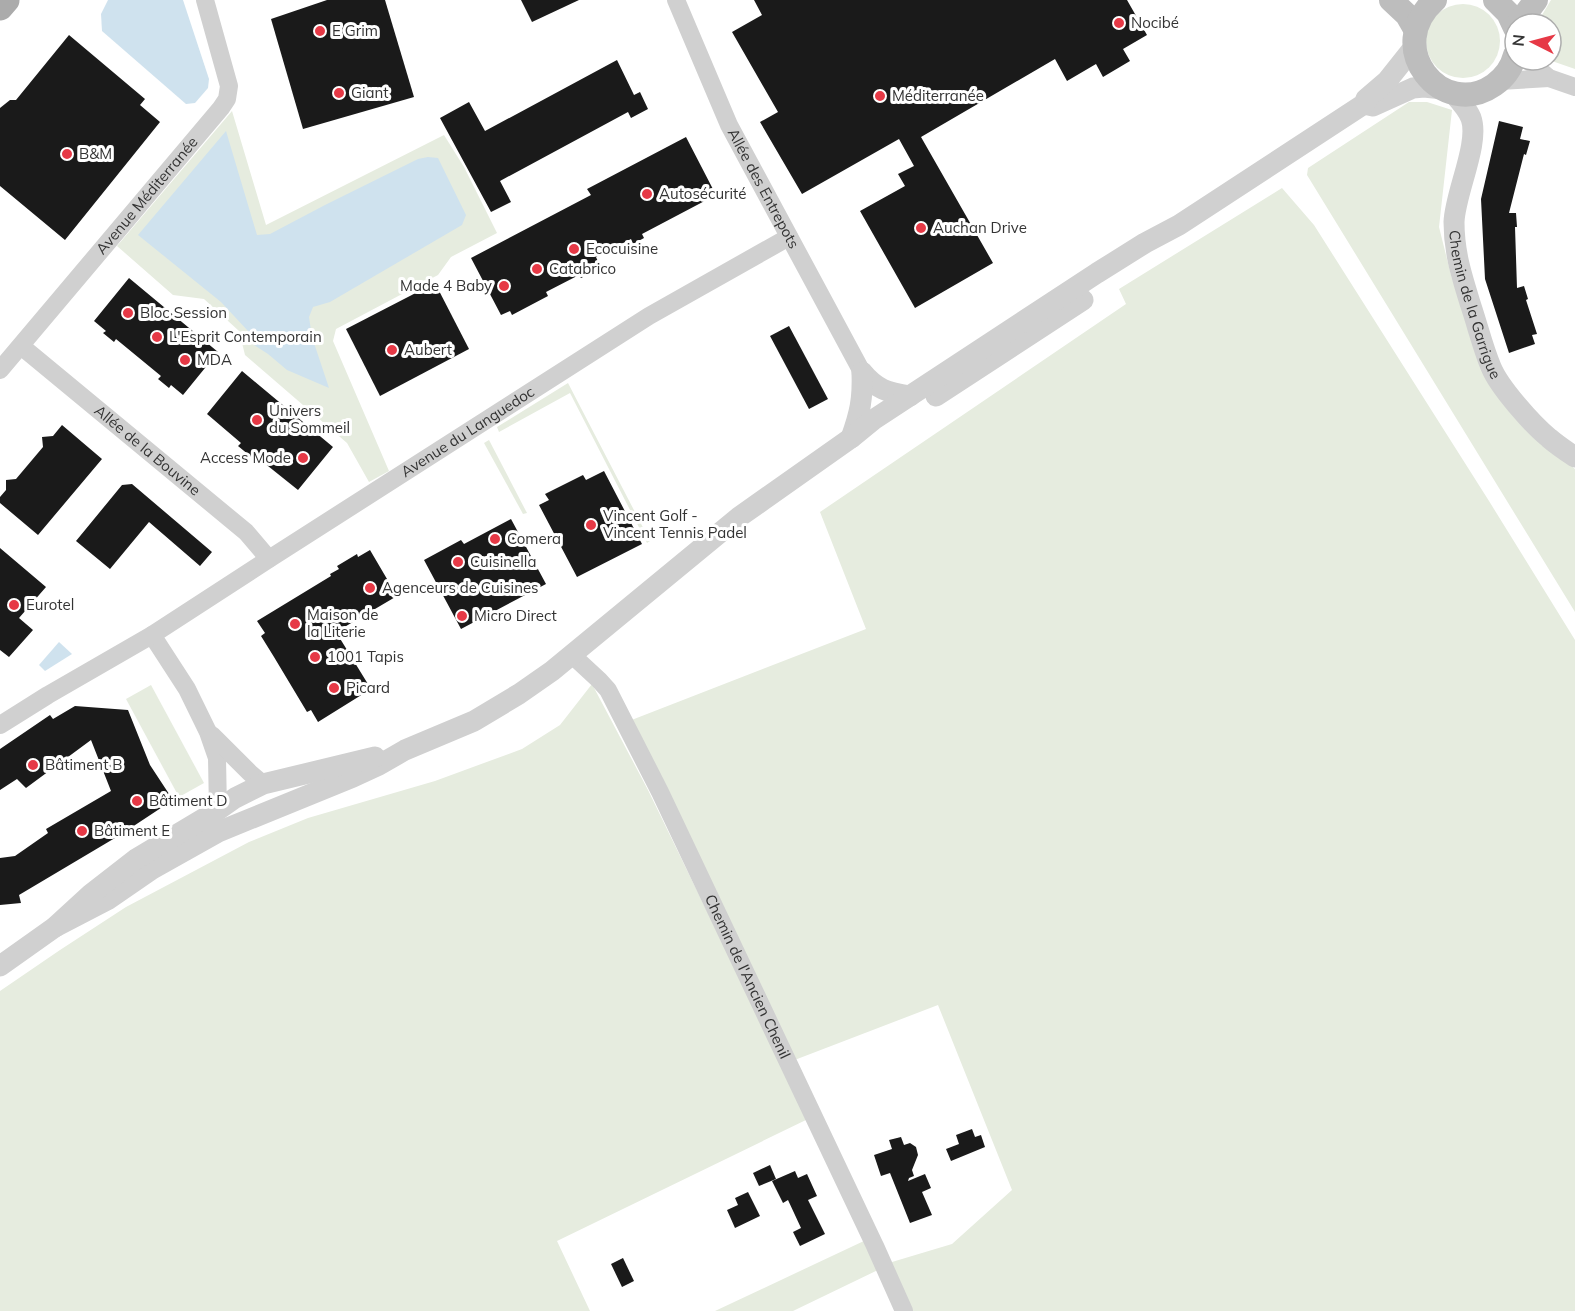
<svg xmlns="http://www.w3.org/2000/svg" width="1575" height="1311" font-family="Mulish,sans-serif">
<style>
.green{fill:#e6ecdf}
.water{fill:#cfe2ee}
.building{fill:#1a1a1a}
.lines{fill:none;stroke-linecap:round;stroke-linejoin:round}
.minor{stroke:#d0d0d0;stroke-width:18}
.tertiary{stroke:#d0d0d0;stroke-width:21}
.secondary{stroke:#bdbdbd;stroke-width:24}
.primary{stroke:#ababab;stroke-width:27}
.poi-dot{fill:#e63946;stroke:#fff;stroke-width:2}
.labels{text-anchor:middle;stroke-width:6;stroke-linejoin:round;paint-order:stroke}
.poi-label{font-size:15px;fill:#333;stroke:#fff;text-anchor:start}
.street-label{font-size:15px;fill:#333;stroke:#fff}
</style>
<rect width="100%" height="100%" fill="#fff"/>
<g class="green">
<polygon points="1551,0 1575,0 1575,69 1549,60 1551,60 1551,24 1539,24 1539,20"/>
<circle cx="1463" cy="41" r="37"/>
<polygon points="1409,102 1427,102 1452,110 1439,227 1452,279 1518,417 1575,469 1575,612 1307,175 1308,168"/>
<polygon points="232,111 266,225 444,135 464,167 497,233 451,257 438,275 336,329 333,341 389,471 369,482 347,443 245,355 239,331 204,299 173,295 117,246"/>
<polygon points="1282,188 1314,225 1489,501 1575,640 1575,1311 901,1311 880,1269 793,1311 715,1311 866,1240 881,1269 892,1262 952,1244 1012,1190 938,1005 792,1061 629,721 866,629 820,512 1126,304 1119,289"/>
<polygon points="568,383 650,541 647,543 570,393 499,432 497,427"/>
<polygon points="489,440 527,513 523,514 484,443"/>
<polygon points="592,684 648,790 808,1119 557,1241 590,1311 0,1311 0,991 60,950 126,907 249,842 308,818 435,781 522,749 560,725"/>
<polygon points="151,685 204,783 179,797 126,699"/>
</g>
<g class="water">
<polygon points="108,0 183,0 209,79 208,88 195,103 186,104 102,31 101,14"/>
<polygon points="226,131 257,235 270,234 325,205 418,159 428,157 438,158 466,215 462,225 330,302 313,307 309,317 312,337 329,388 287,370 268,354 254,345 248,331 221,302 138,235"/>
<polygon points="59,642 72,654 45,671 39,665"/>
</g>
<g class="building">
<polygon points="327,0 385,0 414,97 303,129 271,19"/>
<polygon points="521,0 579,0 532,22"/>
<polygon points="754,0 1127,0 1147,35 1123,49 1130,61 1103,77 1096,64 1067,81 1055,59 921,137 993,263 915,308 860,211 905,186 898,174 914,166 899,139 802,194 760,122 778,112 732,32 762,15"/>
<polygon points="69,35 145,99 140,105 160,122 65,240 0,186 0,108 10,100 16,100"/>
<polygon points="617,60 634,95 640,92 648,109 631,118 628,112 500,181 511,202 491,212 440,118 469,102 485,131"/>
<polygon points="1499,121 1523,127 1520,139 1530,141 1526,155 1524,154 1509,213 1516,213 1517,227 1515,227 1517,288 1524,286 1528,299 1526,300 1537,334 1532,335 1535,344 1509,353 1485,279 1481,199"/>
<polygon points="686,137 716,195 642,234 644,238 633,244 631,239 596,257 599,264 591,268 593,272 581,278 579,275 546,292 548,296 512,315 510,311 501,315 471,258 591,195 587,189"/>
<polygon points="129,278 218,352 183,395 171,385 169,388 158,379 161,376 116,339 114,342 103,333 106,331 94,321"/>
<polygon points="435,283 469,349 380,396 346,329"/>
<polygon points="789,326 828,399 809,409 770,336"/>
<polygon points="242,371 333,447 298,490 263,462 261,465 238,446 241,443 207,414"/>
<polygon points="62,425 102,459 38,535 0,503 0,497 6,490 6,480 16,479 43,447 42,437 53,436"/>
<polygon points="604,471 642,544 577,577 539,505 549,500 545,494 583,475 586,480"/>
<polygon points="132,484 212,552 200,566 149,522 110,569 76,541 122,485"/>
<polygon points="511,519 546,584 461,629 424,560 461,540 464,544"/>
<polygon points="0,548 46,587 19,618 33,630 9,657 0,650"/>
<polygon points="370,550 397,596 336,632 371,689 318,722 311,710 307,712 274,657 261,636 265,633 257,621 331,576 330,574 339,569 337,566 357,554 358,557"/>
<polygon points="75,706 128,710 150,765 173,800 120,835 19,895 21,903 0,905 0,858 15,856 48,833 46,829 111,791 91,740 26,788 17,779 0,790 0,749 50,715 53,719"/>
<polygon points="972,1129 975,1137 981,1135 985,1147 951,1161 946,1149 959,1144 956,1135"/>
<polygon points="901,1137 904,1145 910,1143 916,1147 918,1155 912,1170 914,1176 909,1178 908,1181 925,1174 931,1188 922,1192 932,1215 910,1223 890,1173 881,1176 874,1155 892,1149 889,1140"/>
<polygon points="770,1165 776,1179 759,1186 753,1173"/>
<polygon points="795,1171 798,1178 807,1174 817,1196 808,1200 825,1234 800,1246 793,1232 801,1228 788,1200 783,1203 772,1181"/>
<polygon points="748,1192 760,1216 735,1228 727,1210 738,1205 735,1198"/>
<polygon points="623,1258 634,1281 622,1287 611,1264"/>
</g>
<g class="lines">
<g class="minor">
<path id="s1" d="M 676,0 L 729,125 L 862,372"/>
<polyline points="1528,60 1549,78 1575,87"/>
<polyline points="1500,81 1549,78"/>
<path id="s2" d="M 21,346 L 246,532 L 269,559"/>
<path id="s3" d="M 0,370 L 221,108 L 227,99 L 229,86 L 205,0"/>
<polyline points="152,635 187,689 208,732 217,758 218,810"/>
<path id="s4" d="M 572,655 L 599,680 L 608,690 L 660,792 L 875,1246 L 904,1311"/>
<path id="s5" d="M 0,725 L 48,695 L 152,635 L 269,559 L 649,316 L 789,237"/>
<polyline points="212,735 250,773 263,784"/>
</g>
<g class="tertiary">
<path id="s6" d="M 1452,92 C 1459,100 1467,108 1471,118 C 1480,143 1455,193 1454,222 C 1454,253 1462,277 1471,306 C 1478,327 1483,348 1491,367 C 1499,387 1532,424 1549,438 C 1557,445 1566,451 1575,457"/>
<polyline points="1364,104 1373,106 1413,88 1424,87 1443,89"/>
<path d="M 862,372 C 877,390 887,392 910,396"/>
<polyline points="936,396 1083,300"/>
<path d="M 851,438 C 860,413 863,399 862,372"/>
<polyline points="55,927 107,900 152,869 218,832 353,777 379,765 405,750 474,721 519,694 552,671 739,517 851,438 873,420 1097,273 1145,243 1179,225 1364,104 1366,99 1387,81 1414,47"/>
<polyline points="0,966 55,927 91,894 136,859 218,810 235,798 263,784 375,757"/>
</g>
<g class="secondary">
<polyline points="1391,0 1407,15 1415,29"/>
<path d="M 1435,0 C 1382,47 1442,121 1494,85 C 1504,78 1512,67 1515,55"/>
<polyline points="1495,0 1508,13 1515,28"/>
<polyline points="1518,24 1536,0"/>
</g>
<polyline class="primary" points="0,7 6,0"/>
</g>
<g class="poi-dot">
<circle cx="1119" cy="23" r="6"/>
<circle cx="320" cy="31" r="6"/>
<circle cx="339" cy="93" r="6"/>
<circle cx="880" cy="96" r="6"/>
<circle cx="67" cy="154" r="6"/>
<circle cx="647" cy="194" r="6"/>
<circle cx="921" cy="228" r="6"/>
<circle cx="574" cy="249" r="6"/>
<circle cx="537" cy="269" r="6"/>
<circle cx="504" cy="286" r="6"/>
<circle cx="128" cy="313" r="6"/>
<circle cx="157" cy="337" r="6"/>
<circle cx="392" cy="350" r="6"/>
<circle cx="185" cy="360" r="6"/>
<circle cx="257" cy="420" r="6"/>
<circle cx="303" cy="458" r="6"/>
<circle cx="591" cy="525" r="6"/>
<circle cx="495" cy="539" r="6"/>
<circle cx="458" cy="562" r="6"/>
<circle cx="370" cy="588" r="6"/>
<circle cx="14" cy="605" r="6"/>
<circle cx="462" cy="616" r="6"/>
<circle cx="295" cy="624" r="6"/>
<circle cx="315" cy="657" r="6"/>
<circle cx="334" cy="688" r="6"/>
<circle cx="33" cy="765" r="6"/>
<circle cx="137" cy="801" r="6"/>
<circle cx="82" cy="831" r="6"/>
</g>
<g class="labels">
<g class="poi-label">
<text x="1131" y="28">Nocibé</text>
<text x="332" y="36">E Grim</text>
<text x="351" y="98">Giant</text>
<text x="892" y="101">Méditerranée</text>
<text x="79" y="159">B&amp;M</text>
<text x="659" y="199">Autosécurité</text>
<text x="933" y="233">Auchan Drive</text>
<text x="586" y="254">Ecocuisine</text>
<text x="549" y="274">Catabrico</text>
<text x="492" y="291" text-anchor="end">Made 4 Baby</text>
<text x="140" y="318">Bloc Session</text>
<text x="169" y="342">L'Esprit Contemporain</text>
<text x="404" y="355">Aubert</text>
<text x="197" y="365">MDA</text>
<text x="269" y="416">Univers<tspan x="269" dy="17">du Sommeil</tspan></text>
<text x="291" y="463" text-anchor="end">Access Mode</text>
<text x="603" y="521">Vincent Golf -<tspan x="603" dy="17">Vincent Tennis Padel</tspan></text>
<text x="507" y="544">Comera</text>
<text x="470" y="567">Cuisinella</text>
<text x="382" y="593">Agenceurs de Cuisines</text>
<text x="26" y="610">Eurotel</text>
<text x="307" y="620">Maison de<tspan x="307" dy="17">la Literie</tspan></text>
<text x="474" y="621">Micro Direct</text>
<text x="327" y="662">1001 Tapis</text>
<text x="346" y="693">Picard</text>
<text x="45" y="770">Bâtiment B</text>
<text x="149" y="806">Bâtiment D</text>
<text x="94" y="836">Bâtiment E</text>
</g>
<g class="street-label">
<text dy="5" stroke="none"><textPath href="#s1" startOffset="208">Allée des Entrepots</textPath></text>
<text dy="5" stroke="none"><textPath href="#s3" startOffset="228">Avenue Méditerranée</textPath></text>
<text dy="5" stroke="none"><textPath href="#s6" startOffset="224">Chemin de la Garrigue</textPath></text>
<text dy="5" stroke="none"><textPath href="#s5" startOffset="552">Avenue du Languedoc</textPath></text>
<text dy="5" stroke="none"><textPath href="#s2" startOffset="164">Allée de la Bouvine</textPath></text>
<text dy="5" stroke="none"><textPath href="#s4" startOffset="369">Chemin de l'Ancien Chenil</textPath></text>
</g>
</g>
<g transform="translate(1533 42) rotate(276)"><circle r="28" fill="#ffffff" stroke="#adadad" stroke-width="1.5"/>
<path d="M0-4.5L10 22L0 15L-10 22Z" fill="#e63946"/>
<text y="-9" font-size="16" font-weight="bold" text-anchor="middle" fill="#333333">N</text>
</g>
</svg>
